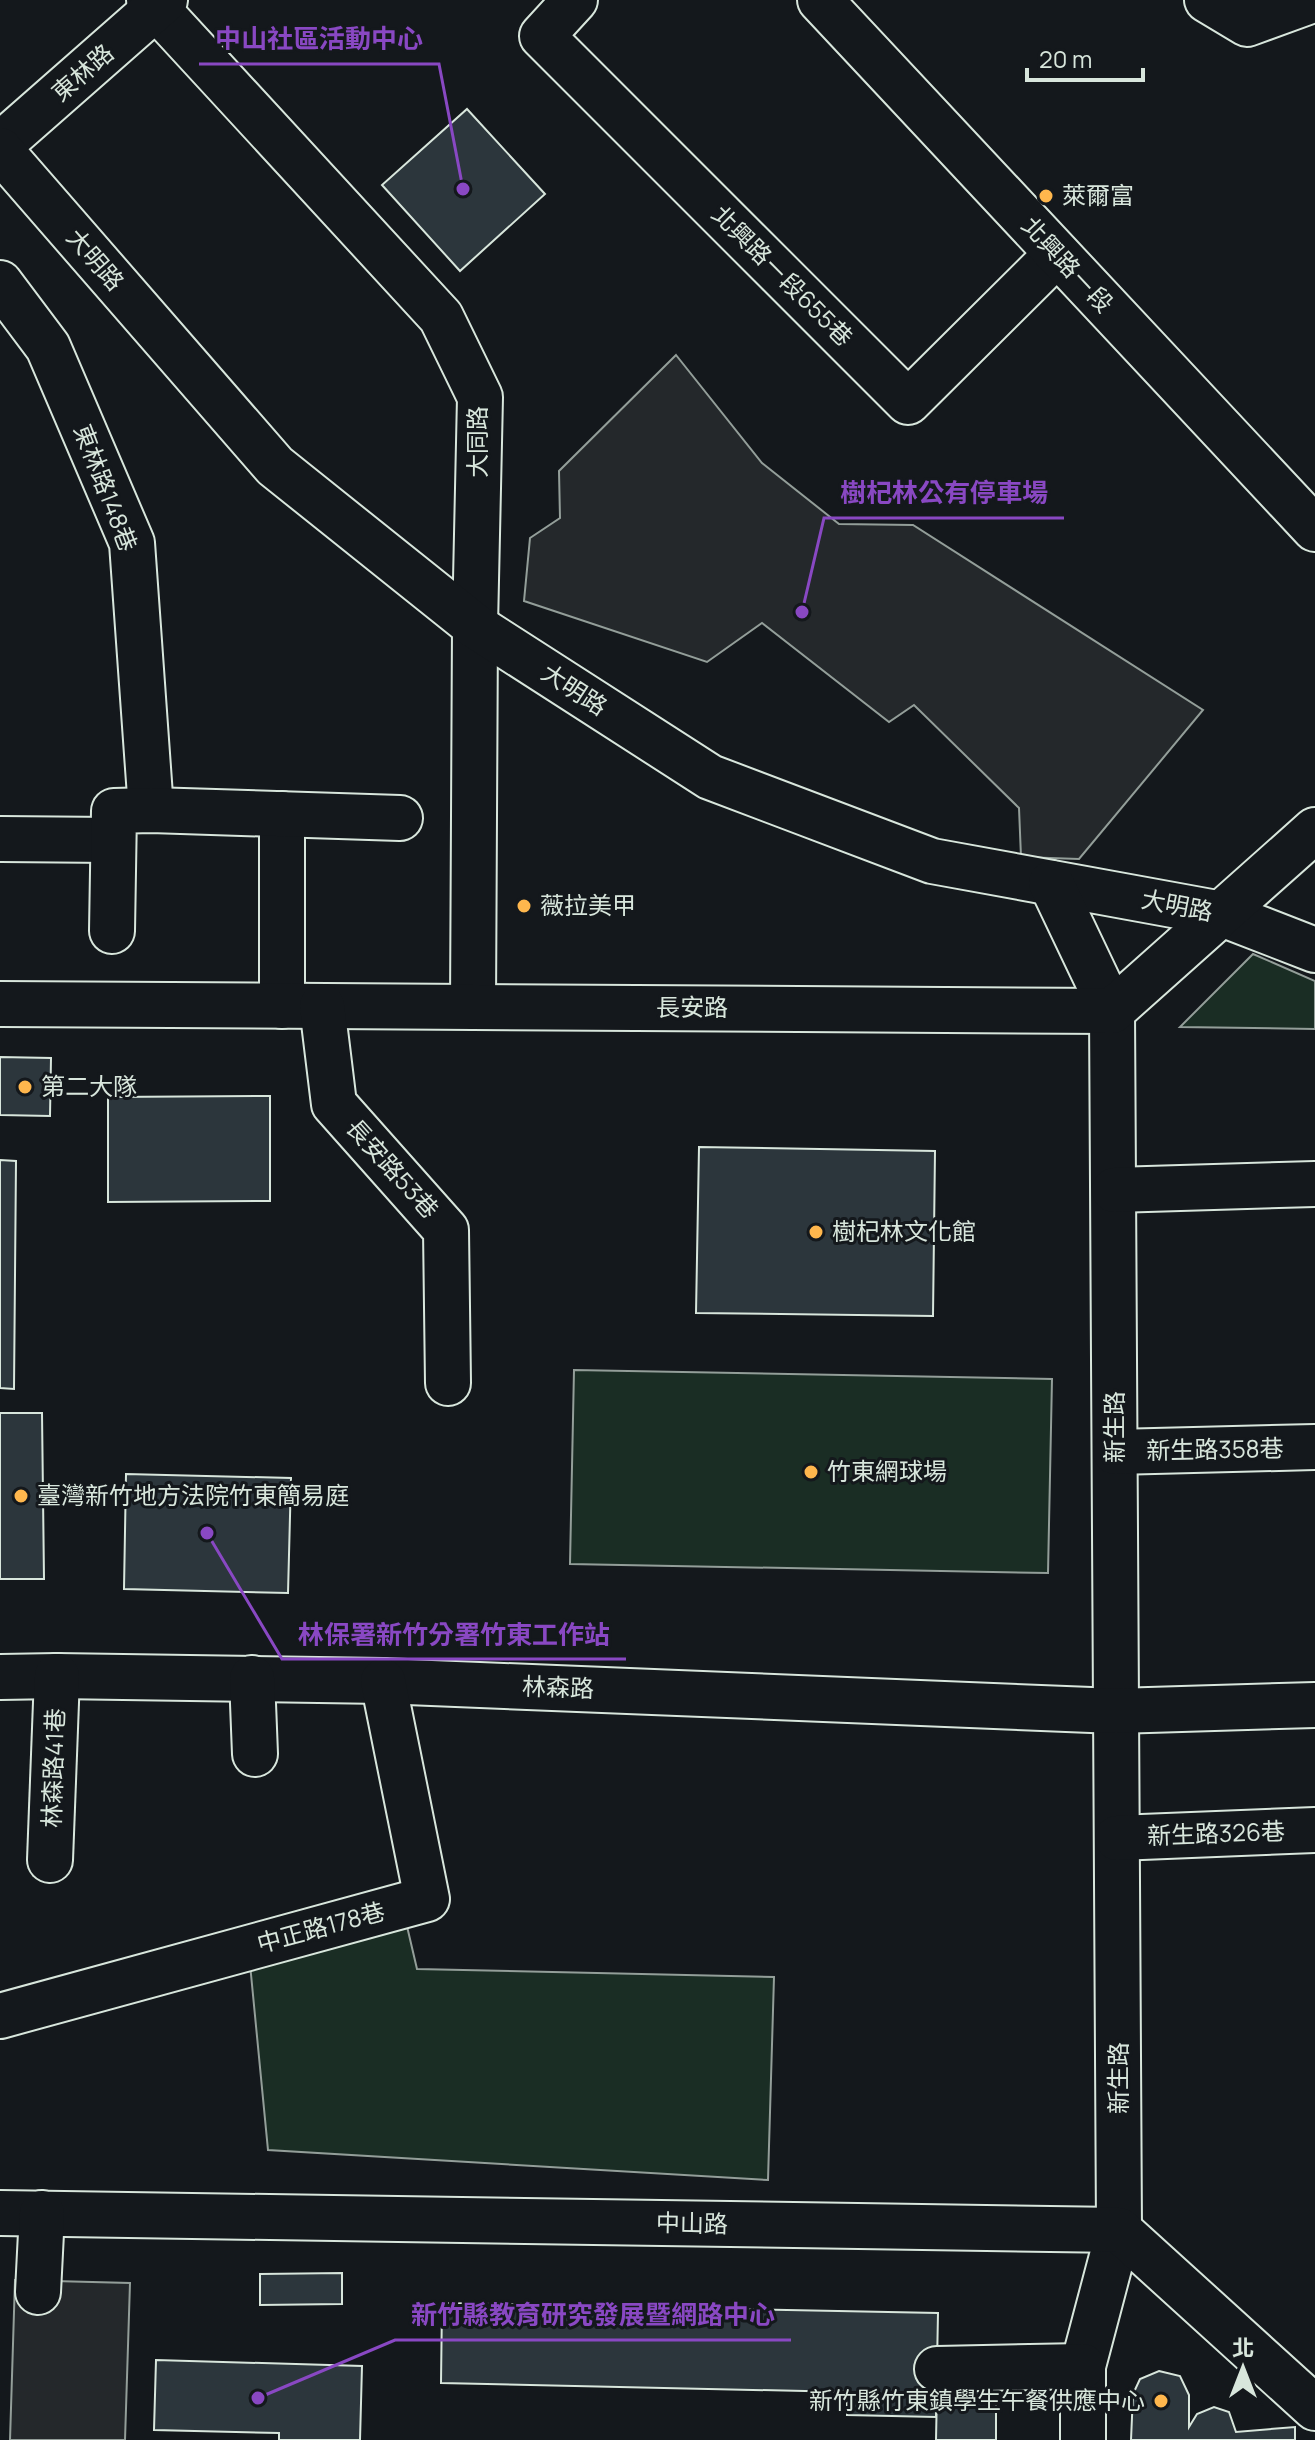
<svg xmlns="http://www.w3.org/2000/svg" width="1315" height="2440" font-family="Manrope,'Noto Sans TC',sans-serif">
<style>
.green{fill:#1a2d24;stroke:#939e99;stroke-width:2}
.parking{fill:#24282b;stroke:#939e99;stroke-width:2}
.building{fill:#2c363c;stroke:#d8e6dc;stroke-width:2}
.lines{fill:none;stroke-linecap:round;stroke-linejoin:round}
.minor-casing{stroke:#d8e6dc;stroke-width:48}
.minor{stroke:#14181c;stroke-width:44}
.poi-dot{fill:#ffb74d;stroke:#14181c;stroke-width:3}
.labels{text-anchor:middle;stroke-width:6;stroke-linejoin:round;paint-order:stroke}
.street-label{font-size:24px;fill:#d8e6dc;stroke:#14181c}
.poi-label{font-size:24px;fill:#d8e6dc;stroke:#14181c;text-anchor:start}
.leader{fill:none;stroke:#8948c3;stroke-width:3}
.callout-dot{fill:#8948c3;stroke:#14181c;stroke-width:3}
.callout-label{font-size:26px;text-anchor:middle;font-weight:bold;fill:#8948c3;stroke:#14181c;stroke-width:6;stroke-linejoin:round;paint-order:stroke}
</style>
<rect width="100%" height="100%" fill="#14181c"/>
<g class="green">
<polygon points="1253,954 1315,981 1315,1029 1180,1027"/>
<polygon points="574,1370 1052,1379 1048,1573 570,1564"/>
<polygon points="406,1922 417,1969 774,1977 768,2180 268,2150 250,1964"/>
</g>
<g class="parking">
<polygon points="676,355 762,463 839,524 913,525 1203,710 1079,859 1021,857 1019,808 914,705 889,722 762,623 707,662 524,601 530,538 560,518 559,471"/>
<polygon points="15,2280 130,2283 125,2440 10,2440"/>
</g>
<g class="building">
<polygon points="467,109 545,194 460,271 382,185"/>
<polygon points="0,1057 51,1058 50,1116 0,1115"/>
<polygon points="270,1096 270,1201 108,1202 108,1097"/>
<polygon points="699,1147 935,1151 933,1316 696,1313"/>
<polygon points="0,1160 16,1161 14,1389 0,1388"/>
<polygon points="0,1413 42,1413 44,1579 0,1579"/>
<polygon points="126,1474 291,1478 288,1593 124,1589"/>
<polygon points="342,2273 342,2304 260,2305 260,2274"/>
<polygon points="442,2303 938,2313 936,2417 847,2415 847,2392 441,2383"/>
<polygon points="156,2360 362,2366 360,2440 279,2440 279,2433 154,2430"/>
<polygon points="1159,2371 1180,2376 1189,2395 1189,2427 1197,2414 1214,2407 1229,2412 1236,2432 1295,2427 1295,2440 1131,2440 1133,2394 1140,2379"/>
<polygon points="996,2389 996,2440 936,2440 937,2390"/>
</g>
<g class="lines">
<g class="minor-casing">
<g id="minor">
<polyline points="149,0 441,317 480,397 475,626 473,1007"/>
<polyline points="575,0 542,36 908,402 1057,254"/>
<polyline points="820,0 1315,529"/>
<polyline points="1207,0 1247,24 1313,0"/>
<polyline points="0,145 165,0"/>
<polyline points="0,150 275,466 475,626 710,777 932,861 1222,914 1315,950"/>
<polyline points="0,283 48,347 132,543 151,810"/>
<polyline points="282,814 282,1006"/>
<polyline points="1,839 113,840"/>
<polyline points="1051,883 1112,1011 1119,2230 1083,2366 1083,2440"/>
<polyline points="112,931 114,811 151,810 400,818"/>
<polyline points="0,1004 1112,1011 1315,830"/>
<polyline points="322,1006 334,1104 446,1230 448,1383"/>
<polyline points="1114,1190 1315,1184"/>
<polyline points="1115,1452 1315,1447"/>
<polyline points="0,1677 57,1676 383,1681 1116,1711 1315,1705"/>
<polyline points="252,1678 255,1754"/>
<polyline points="1117,1838 1315,1830"/>
<polyline points="50,1860 57,1676"/>
<polyline points="0,2016 427,1899 383,1681"/>
<polyline points="0,2213 1119,2230 1315,2408"/>
<polyline points="38,2292 42,2213"/>
<polyline points="937,2369 1083,2366"/>
</g>
</g>
<use href="#minor" class="minor"/>
</g>
<g class="poi-dot">
<circle cx="1046" cy="196" r="8"/>
<circle cx="524" cy="906" r="8"/>
<circle cx="25" cy="1087" r="8"/>
<circle cx="816" cy="1232" r="8"/>
<circle cx="811" cy="1472" r="8"/>
<circle cx="21" cy="1496" r="8"/>
<circle cx="1161" cy="2401" r="8"/>
</g>
<g class="labels">
<g class="street-label">
<text transform="translate(83 73) rotate(-41)" y="8">東林路</text>
<text transform="translate(95 260) rotate(49)" y="8">大明路</text>
<text transform="translate(1067 265) rotate(47)" y="8">北興路ㄧ段</text>
<text transform="translate(782 276) rotate(45)" y="8">北興路ㄧ段655巷</text>
<text transform="translate(478 442) rotate(-90)" y="8">大同路</text>
<text transform="translate(105 488) rotate(69)" y="8">東林路148巷</text>
<text transform="translate(574 690) rotate(33)" y="8">大明路</text>
<text transform="translate(1177 906) rotate(11)" y="8">大明路</text>
<text x="692" y="1016">長安路</text>
<text transform="translate(392 1169) rotate(48)" y="8">長安路53巷</text>
<text transform="translate(1115 1427) rotate(-90)" y="8">新生路</text>
<text transform="translate(1215 1450) rotate(-1)" y="8">新生路358巷</text>
<text transform="translate(558 1688) rotate(2)" y="8">林森路</text>
<text transform="translate(54 1768) rotate(-88)" y="8">林森路41巷</text>
<text transform="translate(1216 1834) rotate(-2)" y="8">新生路326巷</text>
<text transform="translate(321 1928) rotate(-15)" y="8">中正路178巷</text>
<text transform="translate(1119 2078) rotate(-90)" y="8">新生路</text>
<text transform="translate(692 2224) rotate(1)" y="8">中山路</text>
</g>
<g class="poi-label">
<text x="1062" y="204">萊爾富</text>
<text x="540" y="914">薇拉美甲</text>
<text x="41" y="1095">第二大隊</text>
<text x="832" y="1240">樹杞林文化館</text>
<text x="827" y="1480">竹東網球場</text>
<text x="37" y="1504">臺灣新竹地方法院竹東簡易庭</text>
<text x="1145" y="2409" text-anchor="end">新竹縣竹東鎮學生午餐供應中心</text>
</g>
</g>
<path class="leader" d="M463 189L439 64H199M802 612L824 518H1064M207 1533L282 1659H626M258 2398L395 2340H791"/>
<g class="callout-dot">
<circle cx="463" cy="189" r="8"/>
<circle cx="802" cy="612" r="8"/>
<circle cx="207" cy="1533" r="8"/>
<circle cx="258" cy="2398" r="8"/>
</g>
<g class="callout-label">
<text x="319" y="48">中山社區活動中心</text>
<text x="944" y="502">樹杞林公有停車場</text>
<text x="454" y="1644">林保署新竹分署竹東工作站</text>
<text x="593" y="2324">新竹縣教育研究發展暨網路中心</text>
</g>
<g transform="translate(1243 2368)" stroke="#14181c" stroke-width="6" paint-order="stroke">
<path d="M0-6L14 30L0 20L-14 30Z" fill="#d8e6dc"/>
<text y="-12" font-size="22" font-weight="bold" text-anchor="middle" fill="#d8e6dc">北</text>
</g>
<path d="M1027 68v12h116v-12" fill="none" stroke="#d8e6dc" stroke-width="4"/>
<text x="1039" y="68" font-size="24" fill="#d8e6dc" stroke="#14181c" stroke-width="6" paint-order="stroke">20 m</text>
</svg>
